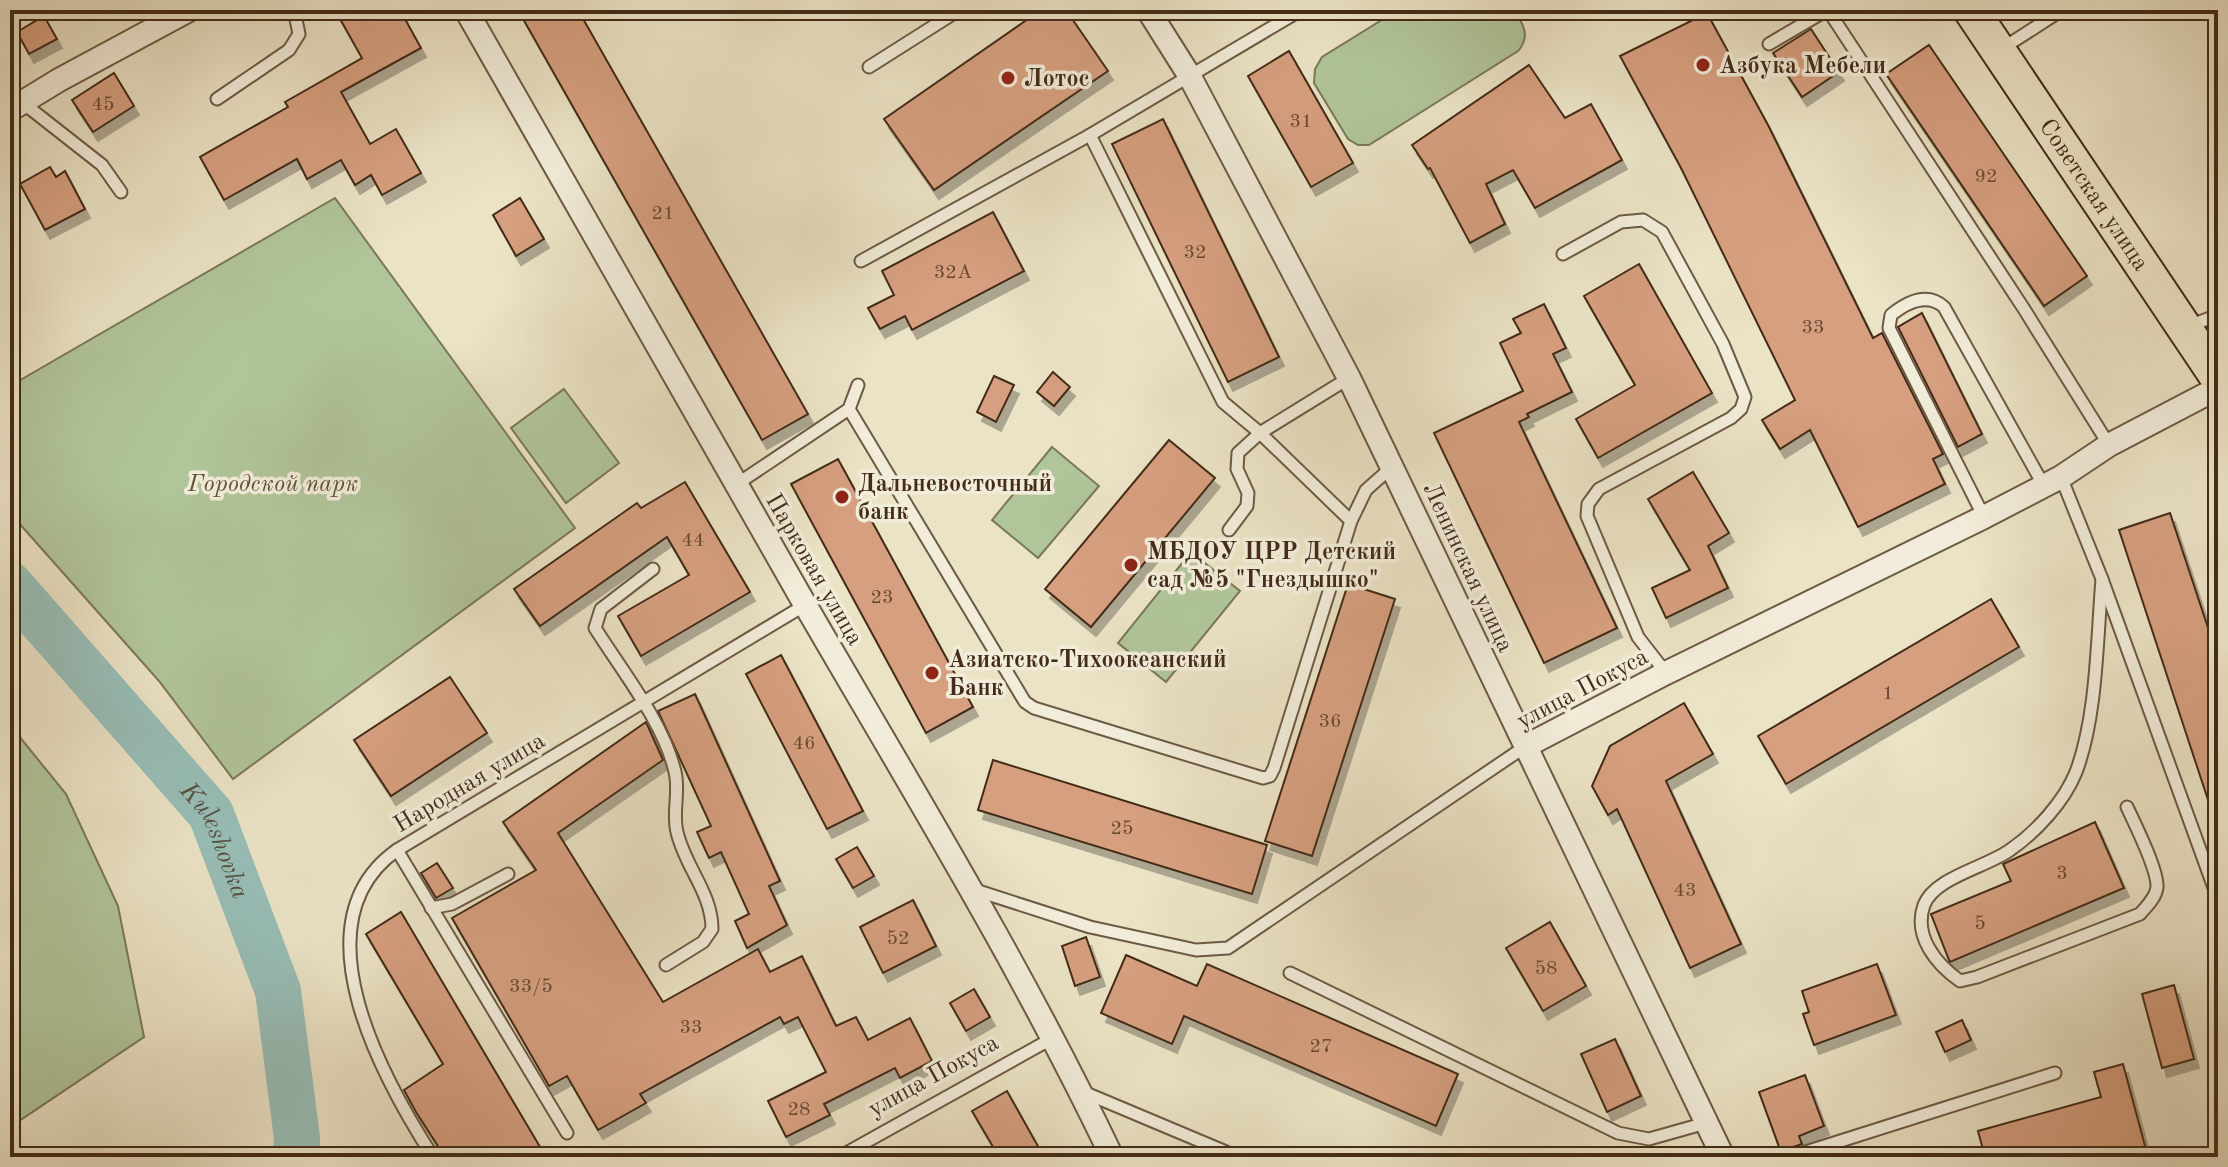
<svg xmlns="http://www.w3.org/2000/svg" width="2228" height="1167" font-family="'Old Standard TT',serif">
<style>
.green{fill:#b1c59a;stroke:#7a785a;stroke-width:2}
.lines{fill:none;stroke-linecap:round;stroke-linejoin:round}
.river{stroke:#98beb7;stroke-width:46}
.building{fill:#d69f7f;stroke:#432c19;stroke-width:2;filter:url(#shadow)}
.lane-casing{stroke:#6d5a44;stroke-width:15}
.street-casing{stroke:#6d5a44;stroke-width:26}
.primary-casing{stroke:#432c19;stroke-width:38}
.lane{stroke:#f2edda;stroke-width:11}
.street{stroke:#f2edda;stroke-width:22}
.primary{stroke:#ebe3c6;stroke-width:34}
.poi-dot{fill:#8f2418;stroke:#f2edda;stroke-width:3}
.labels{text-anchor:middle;stroke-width:7;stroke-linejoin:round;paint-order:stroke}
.number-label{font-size:20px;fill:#684932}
.poi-label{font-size:24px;font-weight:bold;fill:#432c19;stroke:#f2edda;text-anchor:start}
.street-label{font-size:24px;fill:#432c19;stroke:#f2edda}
.park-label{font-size:24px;font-style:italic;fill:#5e5239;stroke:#f2edda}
.water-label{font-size:26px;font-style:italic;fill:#585040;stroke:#f2edda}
</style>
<defs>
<filter id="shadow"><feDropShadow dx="5" dy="9" stdDeviation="0" flood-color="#0004"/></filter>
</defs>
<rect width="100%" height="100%" fill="#ebe3c6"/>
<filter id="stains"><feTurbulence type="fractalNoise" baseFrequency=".0025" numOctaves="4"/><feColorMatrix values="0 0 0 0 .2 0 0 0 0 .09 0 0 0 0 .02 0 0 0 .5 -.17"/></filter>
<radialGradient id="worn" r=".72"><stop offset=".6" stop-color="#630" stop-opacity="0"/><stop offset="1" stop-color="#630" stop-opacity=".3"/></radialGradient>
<g class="green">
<path d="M 1398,10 L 1515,10 C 1523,25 1531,36 1518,51 L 1369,145 L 1358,145 L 1348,139 L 1314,83 L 1315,69 L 1322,57 Z"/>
<polygon points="335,198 575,528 233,779 159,681 10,513 10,386"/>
<polygon points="564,389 619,463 566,503 511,428"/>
<polygon points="1052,447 1099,486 1038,558 992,520"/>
<polygon points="1191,552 1240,591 1166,682 1118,643"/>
<polygon points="10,725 66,794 118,906 144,1037 10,1127"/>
</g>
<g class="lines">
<path class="river" id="s1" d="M 10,585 L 211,814 L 278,991 L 297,1138 L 296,1157"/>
</g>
<g class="building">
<polygon points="335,10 400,10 421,48 341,92 370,144 396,129 421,173 382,195 371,175 355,185 341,160 307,179 297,159 224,200 200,157 288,107 285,102 362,58"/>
<polygon points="518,10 578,10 808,414 762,440"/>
<polygon points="1041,10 1066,10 1108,71 934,190 884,119"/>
<polygon points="1707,13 1768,125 1873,338 1882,333 1943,454 1933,459 1945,484 1858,527 1810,430 1780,449 1762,420 1795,400 1681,168 1620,56"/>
<polygon points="44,16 57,39 29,54 17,32"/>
<polygon points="1811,29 1839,72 1802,97 1773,53"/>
<polygon points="1929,45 2087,276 2044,306 1886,74"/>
<polygon points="1289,51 1353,163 1311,187 1248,76"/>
<polygon points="1529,65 1565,118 1591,104 1622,160 1535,208 1513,170 1486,184 1505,224 1470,243 1430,168 1428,169 1412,145"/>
<polygon points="114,73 134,106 93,132 72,100"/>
<polygon points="1163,119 1279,357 1228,382 1112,144"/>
<polygon points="50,167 56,177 65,171 85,209 45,230 20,184"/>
<polygon points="520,198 544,239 516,256 493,215"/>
<polygon points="993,212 1024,271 912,330 905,316 880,329 868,308 894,295 882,271"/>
<polygon points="1639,264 1712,393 1598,458 1576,419 1635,385 1584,296"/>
<polygon points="1544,304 1566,348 1553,354 1572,392 1527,414 1529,417 1519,422 1617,628 1544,663 1434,433 1523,391 1500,343 1521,333 1513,319"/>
<polygon points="1922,313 1982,434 1958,447 1898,327"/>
<polygon points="1053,372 1070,387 1054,406 1037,392"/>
<polygon points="994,376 1014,385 996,422 977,412"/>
<polygon points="1169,440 1215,478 1091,627 1045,589"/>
<polygon points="838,459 973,707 926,733 791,484"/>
<polygon points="1693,472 1729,533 1708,546 1728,588 1666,618 1652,588 1690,570 1648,499"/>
<polygon points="685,482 750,592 641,656 618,616 689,575 667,537 540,626 514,589 637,503 641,508"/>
<polygon points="2170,513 2218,658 2218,818 2214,818 2119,530"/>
<polygon points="1348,584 1395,599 1312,856 1265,841"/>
<polygon points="1991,599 2019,647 1786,784 1758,736"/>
<polygon points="781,655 863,811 827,829 746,674"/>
<polygon points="450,677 487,733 391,796 354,740"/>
<polygon points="695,694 780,881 769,886 787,925 747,948 735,921 749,914 721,852 709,858 697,832 711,826 658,711"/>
<polygon points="1684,703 1713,754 1666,781 1741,944 1690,968 1617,809 1608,815 1592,786 1610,746"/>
<polygon points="646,722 663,760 558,833 663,1002 758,949 770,972 802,956 836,1026 856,1017 868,1040 910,1018 932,1061 900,1078 895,1068 824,1104 830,1115 786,1137 768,1101 826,1072 798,1017 784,1024 780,1017 640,1094 646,1103 598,1130 567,1076 549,1086 452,918 536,870 503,822"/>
<polygon points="993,760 1267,845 1252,894 978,810"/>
<polygon points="2095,822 2124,888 1950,962 1949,960 1931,914 2011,881 2003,864"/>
<polygon points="857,847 874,876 853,888 836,859"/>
<polygon points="437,863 453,888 436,898 421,873"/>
<polygon points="913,900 936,946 883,973 860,927"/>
<polygon points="401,912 424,951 546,1157 445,1157 416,1112 404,1090 443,1064 366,934"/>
<polygon points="1550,922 1586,986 1543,1011 1506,948"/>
<polygon points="1086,937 1100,977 1075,986 1062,946"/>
<polygon points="1126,955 1197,986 1207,964 1458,1074 1436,1126 1184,1016 1172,1044 1101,1013"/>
<polygon points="1877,964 1896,1015 1814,1045 1803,1014 1809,1012 1802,991"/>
<polygon points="2174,985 2194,1059 2162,1068 2142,994"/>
<polygon points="974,989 990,1017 966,1031 950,1003"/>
<polygon points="1962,1020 1971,1040 1945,1052 1936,1032"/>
<polygon points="1615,1039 1641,1096 1607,1112 1581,1054"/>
<polygon points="2123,1064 2148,1157 1985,1157 1978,1131 2101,1097 2094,1072"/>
<polygon points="1805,1075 1824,1126 1799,1136 1802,1144 1787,1149 1782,1155 1759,1092"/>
<polygon points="1007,1091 1044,1157 999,1157 972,1111"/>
</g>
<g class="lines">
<g class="lane-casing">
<g id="lane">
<polyline points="1828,10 2024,309 2109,445"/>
<polyline points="1769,44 1827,10"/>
<polyline points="2000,50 2062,10"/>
<polyline points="869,67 959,10"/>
<polyline points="217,99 289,50 299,34 294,10"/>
<polyline points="23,103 102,165 121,192"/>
<polyline points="1090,135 1223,402 1260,433 1351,521"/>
<polyline points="1563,254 1621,222 1643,220 1662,232 1723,344 1745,397 1741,409 1731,418 1599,489 1588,504 1587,516 1638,637 1666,673"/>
<polyline points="861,261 1090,135 1301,10"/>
<polyline points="2189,326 2218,315"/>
<polyline points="849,409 1025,702 1034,708 1263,778 1270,776 1274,768 1351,521 1366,490 1392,467"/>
<polyline points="2061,477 2102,579 2218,899"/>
<polyline points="737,484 849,409 858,385"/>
<path d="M 1984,517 L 1889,328 L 1891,315 C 1907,302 1927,292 1944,307 L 2044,486"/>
<polyline points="1229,530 1247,506 1248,493 1237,469 1238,453 1260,433 1349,378"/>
<path d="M 653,569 L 601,609 L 595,628 C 622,671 664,723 675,772 C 680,791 672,813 677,832 C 685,867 712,893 712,929 L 703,942 L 666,965"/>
<path d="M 2102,579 C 2097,638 2097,717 2076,772 C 2064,802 2036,832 2010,850 C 1987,867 1935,877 1924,905 C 1913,936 1936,964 1960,981 L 1977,977 L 2140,914 C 2146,907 2156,898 2157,887 C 2158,870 2135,824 2127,807"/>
<path d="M 397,850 C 295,922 383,1079 433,1157"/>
<polyline points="972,889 1090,927 1196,950 1228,948 1526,746"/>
<polyline points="431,908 452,904 508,874"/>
<polyline points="1290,973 1618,1133 1649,1139 1706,1123"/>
<polyline points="1081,1091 1238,1157"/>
<polyline points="567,1133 397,850 805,605"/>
<polyline points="839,1157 1051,1039"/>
<polyline points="1790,1157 2055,1073"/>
</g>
</g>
<g class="street-casing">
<g id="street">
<path d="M 466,10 C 581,208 692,409 807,608 C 912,789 1022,968 1112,1157"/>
<polyline points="1148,10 1189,75 1349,378 1723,1157"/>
<polyline points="10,110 59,80 189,10"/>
<polyline points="1526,746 1666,673 1984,517 2061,477 2109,445 2218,388"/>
</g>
</g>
<g class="primary-casing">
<g id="primary">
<path id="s2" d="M 1971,10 L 2218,378"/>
</g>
</g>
<use href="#lane" class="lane"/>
<use href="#street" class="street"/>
<use href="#primary" class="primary"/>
</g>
<g class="poi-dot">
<circle cx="1703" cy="65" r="8"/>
<circle cx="1008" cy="78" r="8"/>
<circle cx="842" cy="497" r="8"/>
<circle cx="1131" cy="565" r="8"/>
<circle cx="932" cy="673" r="8"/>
</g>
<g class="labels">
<g class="number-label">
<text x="103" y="110">45</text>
<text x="1301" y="127">31</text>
<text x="1986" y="182">92</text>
<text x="663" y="219">21</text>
<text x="1195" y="258">32</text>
<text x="953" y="278">32А</text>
<text x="1813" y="333">33</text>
<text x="693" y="546">44</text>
<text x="882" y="603">23</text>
<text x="1888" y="699">1</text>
<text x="1330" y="727">36</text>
<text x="804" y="749">46</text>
<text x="1122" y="834">25</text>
<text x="2062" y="879">3</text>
<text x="1685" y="896">43</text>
<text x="1980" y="929">5</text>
<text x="898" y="944">52</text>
<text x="1546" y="974">58</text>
<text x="531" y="992">33/5</text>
<text x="691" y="1033">33</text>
<text x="1321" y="1052">27</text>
<text x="799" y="1115">28</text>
</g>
<g class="poi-label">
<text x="1719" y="73">Азбука Мебели</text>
<text x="1024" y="86">Лотос</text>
<text x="858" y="491">Дальневосточный<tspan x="858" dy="28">банк</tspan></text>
<text x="1147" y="559">МБДОУ ЦРР Детский<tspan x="1147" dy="28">сад №5 "Гнездышко"</tspan></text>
<text x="948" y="667">Азиатско-Тихоокеанский<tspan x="948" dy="28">Банк</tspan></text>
</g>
<g class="street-label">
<text dy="8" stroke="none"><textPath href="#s2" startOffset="222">Советская улица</textPath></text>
<text transform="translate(1469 567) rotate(65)" y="8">Ленинская улица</text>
<text transform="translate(815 569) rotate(60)" y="8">Парковая улица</text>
<text transform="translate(1582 688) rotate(-28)" y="8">улица Покуса</text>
<text transform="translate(469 782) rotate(-31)" y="8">Народная улица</text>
<text transform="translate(933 1075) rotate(-29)" y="8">улица Покуса</text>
</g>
<g class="park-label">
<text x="273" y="491">Городской парк</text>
</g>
<g class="water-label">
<text dy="9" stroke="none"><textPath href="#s1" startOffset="330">Kuleshovka</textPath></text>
</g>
</g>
<rect width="2228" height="1167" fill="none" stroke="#ebe3c6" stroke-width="40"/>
<rect x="12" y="12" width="2204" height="1143" fill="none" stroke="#432c19" stroke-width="4"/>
<rect x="20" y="20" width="2188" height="1127" fill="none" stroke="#432c19" stroke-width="2"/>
<rect width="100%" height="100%" filter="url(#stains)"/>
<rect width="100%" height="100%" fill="url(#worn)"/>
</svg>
